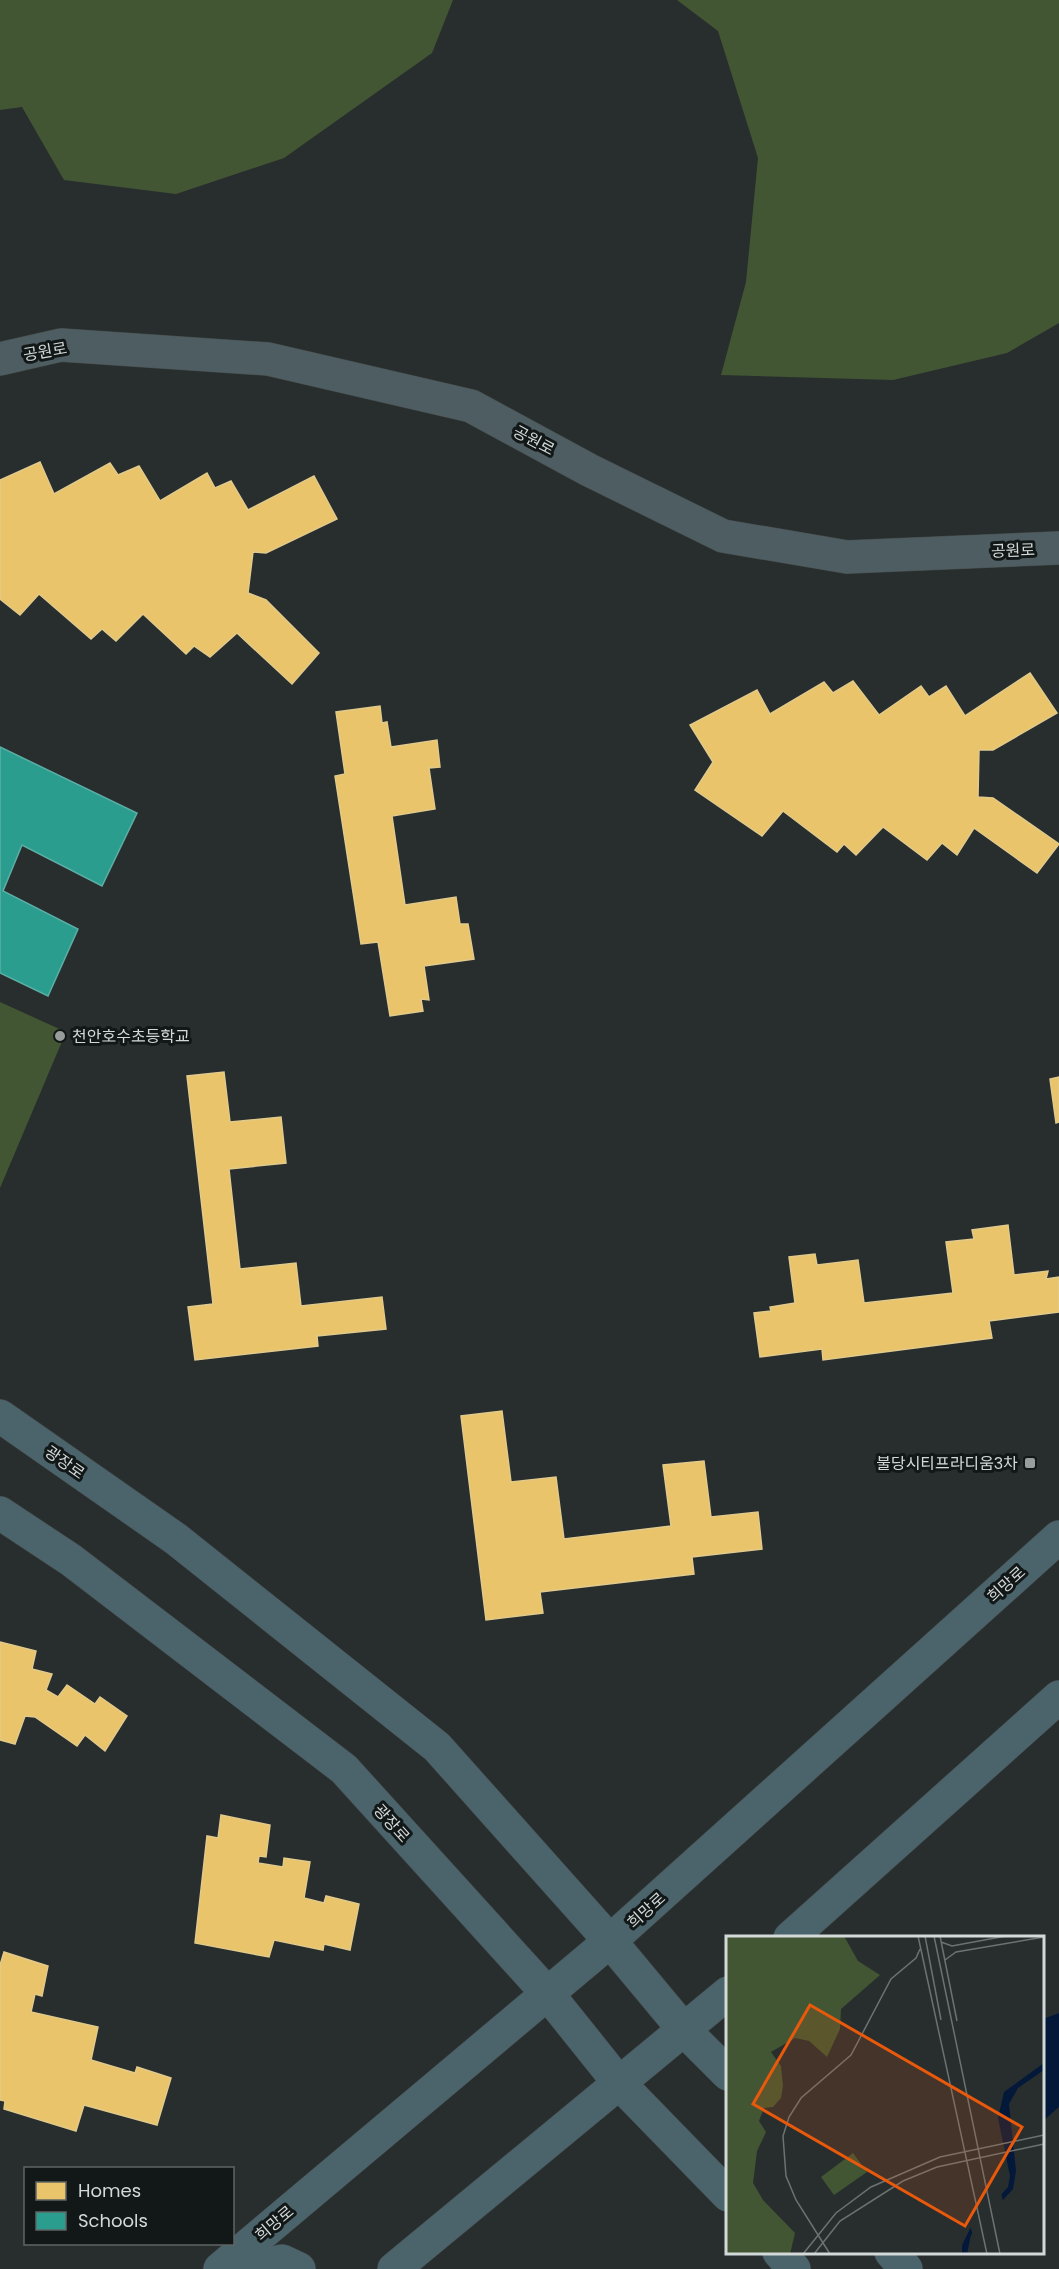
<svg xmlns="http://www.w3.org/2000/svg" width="1059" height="2269" font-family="Poppins,'Noto Sans KR',sans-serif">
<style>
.green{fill:#435633}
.water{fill:#041939}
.pier{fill:#282e2e}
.homes{fill:#e9c46a;stroke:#e2ca8b;stroke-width:1.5}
.schools{fill:#2a9d8f;stroke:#5cafa5;stroke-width:1.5}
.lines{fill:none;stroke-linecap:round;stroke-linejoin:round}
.minor-casing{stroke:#444948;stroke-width:34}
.major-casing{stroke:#444948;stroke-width:34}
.minor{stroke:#4e5d61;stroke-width:33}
.major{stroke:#4b636b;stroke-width:33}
.poi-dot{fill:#969d9c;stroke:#121717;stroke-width:2}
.labels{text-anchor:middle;stroke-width:6;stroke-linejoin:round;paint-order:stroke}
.street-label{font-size:16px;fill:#d2d9d8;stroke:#121717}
.poi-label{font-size:16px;fill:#d2d9d8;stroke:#121717;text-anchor:start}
.inset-road{fill:none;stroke:#6c7272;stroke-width:1.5}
.view{fill:#e8590c;fill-opacity:0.15;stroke:#e8590c;stroke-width:3}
.inset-edge{fill:none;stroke:#d2d9d8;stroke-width:3}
</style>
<rect width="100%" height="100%" fill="#282e2e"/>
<g class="green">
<polygon points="0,0 453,0 432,53 284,158 176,194 64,180 22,107 0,110"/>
<polygon points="677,0 1059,0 1059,323 1007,353 893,380 721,375 746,282 758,158 718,31"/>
<polygon points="0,1002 66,1032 0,1188"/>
</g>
<polygon class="water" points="1059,2013 1059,2107 1043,2121 1043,2019"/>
<polygon class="pier" points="769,2252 876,2252 858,2269 752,2269"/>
<g class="homes">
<polygon points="40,462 54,494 110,463 118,475 139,466 160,501 207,473 215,488 231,481 248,510 314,476 337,519 266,553 253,552 248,593 266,600 319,653 292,684 237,633 210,657 194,646 186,654 143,614 116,641 102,629 91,639 39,594 20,615 0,599 0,480"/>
<polygon points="1030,673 1057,713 993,750 979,750 978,797 993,798 1059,844 1037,873 974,828 957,855 942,843 927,860 883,827 856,855 844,844 837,852 783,811 762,836 695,790 713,762 690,725 757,690 770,714 824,682 833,693 853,681 879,715 921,686 929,697 946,686 965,716"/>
<polygon points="380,706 382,723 387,722 391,747 437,740 440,767 429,768 435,809 392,816 405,905 456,897 460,924 468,924 474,959 424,966 429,1000 421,999 423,1011 390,1016 378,942 361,944 335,776 345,774 336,712"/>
<polygon points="224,1072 230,1122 281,1117 286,1163 229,1169 240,1269 296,1263 301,1306 382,1297 386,1329 317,1336 318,1346 195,1360 188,1307 213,1304 187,1076"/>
<polygon points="1059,1077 1059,1122 1056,1123 1050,1079"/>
<polygon points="1008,1225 1014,1275 1048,1271 1046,1279 1059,1277 1059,1312 989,1321 992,1338 823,1360 822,1349 760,1357 754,1313 771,1311 770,1307 795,1303 789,1257 815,1254 817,1265 858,1260 864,1303 953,1293 946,1242 974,1239 972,1230"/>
<polygon points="502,1411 511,1482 556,1477 564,1539 671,1526 663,1465 704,1461 711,1517 758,1512 762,1549 692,1557 694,1574 540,1592 543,1613 486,1620 461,1416"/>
<polygon points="0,1642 36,1651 32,1669 52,1674 46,1690 58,1697 67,1685 95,1704 100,1697 127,1716 105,1751 85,1735 77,1746 35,1717 25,1716 15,1744 0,1740"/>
<polygon points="221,1815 270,1825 266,1857 259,1856 258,1863 283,1867 284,1858 310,1862 304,1898 324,1903 326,1896 359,1904 350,1950 324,1944 323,1950 274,1940 269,1957 195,1943 207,1836 218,1838"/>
<polygon points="4,1952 48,1966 42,1996 35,1994 31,2012 98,2027 91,2060 135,2073 137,2067 171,2078 157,2125 84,2105 76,2131 4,2109 5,2101 0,2100 0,1965"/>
</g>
<polygon class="schools" points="0,747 137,813 102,886 22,845 3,891 78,929 48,996 0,973"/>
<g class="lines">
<g class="minor-casing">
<polyline id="minor" points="0,359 61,345 268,359 471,406 589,470 723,536 847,557 1059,548"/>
</g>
<g class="major-casing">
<g id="major">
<polyline points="0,1416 176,1539 437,1747 610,1941 685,2031 728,2074"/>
<polyline points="0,1513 71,1560 344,1769 547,1993 619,2083 728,2195"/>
<polyline points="790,1938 1059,1697"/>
<polyline points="779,2252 794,2269"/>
<polyline points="891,2252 906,2269"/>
<polyline points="220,2269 610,1941 1059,1537"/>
<polyline points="249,2269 282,2261 299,2269"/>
<polyline points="394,2269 728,1993"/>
</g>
</g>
<use href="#minor" class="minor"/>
<use href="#major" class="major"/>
</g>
<g class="poi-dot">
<circle cx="60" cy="1036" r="6"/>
<rect x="1024" y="1457" width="12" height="12" rx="3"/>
</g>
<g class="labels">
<g class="street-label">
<text transform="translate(45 351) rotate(-10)" y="6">공원로</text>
<text transform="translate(534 440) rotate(28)" y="6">공원로</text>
<text transform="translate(1013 550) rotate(-2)" y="6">공원로</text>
<text transform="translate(65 1462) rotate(35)" y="6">광장로</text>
<text transform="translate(1006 1584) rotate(-42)" y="6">희망로</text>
<text transform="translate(392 1823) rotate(48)" y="6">광장로</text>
<text transform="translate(646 1910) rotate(-42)" y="6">희망로</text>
<text transform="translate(274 2223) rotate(-40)" y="6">희망로</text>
</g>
<g class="poi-label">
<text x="72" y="1042">천안호수초등학교</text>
<text x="1018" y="1469" text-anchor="end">불당시티프라디움3차</text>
</g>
</g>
<g transform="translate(726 1936)">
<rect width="318" height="318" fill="#282e2e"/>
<path d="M 118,0 L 132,25 L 154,39 L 115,73 L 114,93 L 101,121 L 83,105 L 69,102 L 45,116 L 55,130 L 57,150 L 55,162 L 47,171 L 38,172 L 33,185 L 40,196 L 31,215 L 27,247 L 37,264 L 69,297 L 64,318 L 0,318 L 0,0 ZM 127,217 L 141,236 L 108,259 L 95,241 Z" fill="#435633"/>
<path d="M 318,127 L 318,134 L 292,152 L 283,168 L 290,235 L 287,253 L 245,299 L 241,318 L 236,318 L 236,309 L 244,293 L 282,251 L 284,240 L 272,182 L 278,156 Z" fill="#041939"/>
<path d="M 275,257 L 278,269 L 247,301 L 244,288 Z" fill="#282e2e"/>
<path class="inset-road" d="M 192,0 L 261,318M 199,0 L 215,84M 208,0 L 274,318M 214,0 L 231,85M 215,6 L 226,10 L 280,0M 219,24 L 230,16 L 318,1M 77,318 L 110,277 L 145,251 L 214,221 L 318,199M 88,318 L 114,285 L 177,245 L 211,231 L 318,208M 104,318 L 70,264 L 60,240 L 57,200 L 63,181 L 75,162 L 125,119 L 165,43 L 190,22 L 194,13"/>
<path class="view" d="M 84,69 L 296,191 L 239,290 L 27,168 Z"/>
<rect width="318" height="318" class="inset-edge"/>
</g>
<rect x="24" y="2167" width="210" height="78" fill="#121717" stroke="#5f6564" stroke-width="1.5"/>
<rect x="36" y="2182" width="30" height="18" fill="#e9c46a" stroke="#5f6564" stroke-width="1.5"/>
<text x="78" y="2197" font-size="18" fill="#d2d9d8">Homes</text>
<rect x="36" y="2212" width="30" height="18" fill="#2a9d8f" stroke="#5f6564" stroke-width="1.5"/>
<text x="78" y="2227" font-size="18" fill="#d2d9d8">Schools</text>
</svg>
